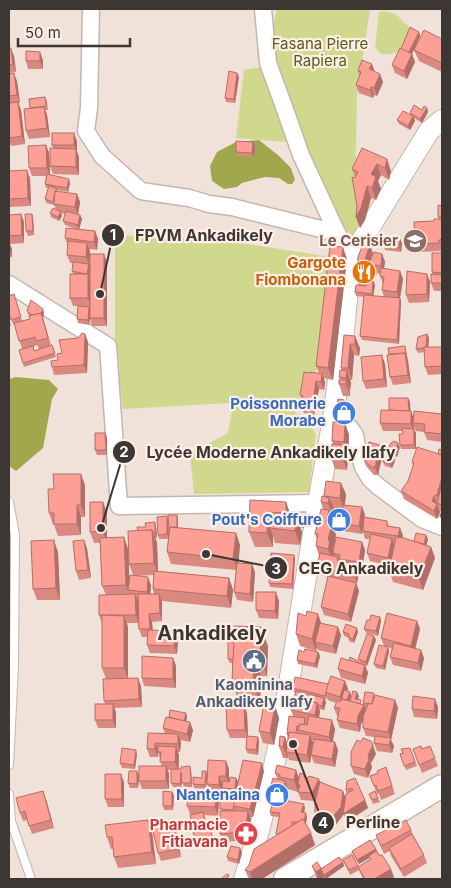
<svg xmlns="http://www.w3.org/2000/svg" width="451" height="888" font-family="Inter,sans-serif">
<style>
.green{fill:#d0d88e}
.forest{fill:#a0a74d}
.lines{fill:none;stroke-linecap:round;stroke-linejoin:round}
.service-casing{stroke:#c4b7ae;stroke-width:10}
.minor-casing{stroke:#c4b7ae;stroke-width:19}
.tertiary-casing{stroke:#c4b7ae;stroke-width:22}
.secondary-casing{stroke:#c4b7ae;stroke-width:25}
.service{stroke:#fff;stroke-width:8}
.minor{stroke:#fff;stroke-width:16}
.tertiary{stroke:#fff;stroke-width:20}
.secondary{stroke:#fff;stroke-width:22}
.wall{fill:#da8980;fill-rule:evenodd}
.shaded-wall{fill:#b26f68}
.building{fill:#fe9f95;stroke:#b26f68}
.labels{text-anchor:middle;stroke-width:4.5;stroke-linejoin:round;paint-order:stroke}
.park-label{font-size:15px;fill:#585d1b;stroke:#feefe6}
.education-label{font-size:15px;font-weight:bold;fill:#785e54;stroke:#feefe6;text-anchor:end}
.food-label{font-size:15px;font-weight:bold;fill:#c56008;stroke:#feefe6;text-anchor:end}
.shop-label{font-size:15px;font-weight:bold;fill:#366cbe;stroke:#feefe6;text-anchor:end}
.service-label{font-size:15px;font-weight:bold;fill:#4e5e75;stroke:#feefe6}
.health-label{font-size:15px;font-weight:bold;fill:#be3a42;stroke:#feefe6;text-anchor:end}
.district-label{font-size:20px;font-weight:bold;fill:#3d3733;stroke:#feefe6}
.leader{fill:none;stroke:#3d3733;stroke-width:2}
.callout-dot{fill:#3d3733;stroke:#feefe6;stroke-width:2}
.mark-label{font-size:15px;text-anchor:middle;font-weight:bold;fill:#fff}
.callout-label{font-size:16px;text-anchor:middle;font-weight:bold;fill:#3d3733;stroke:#feefe6;stroke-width:4.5;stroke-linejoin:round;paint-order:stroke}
</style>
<rect width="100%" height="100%" fill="#f0e2d9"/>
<g class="green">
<polygon points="277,9 370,9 357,96 355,191 359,219 358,230 353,236 345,235 317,176 282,87 271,36"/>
<polygon points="384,11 396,14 409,27 408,34 401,51 391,54 381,54 375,47 379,12"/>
<polygon points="263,67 288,142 236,138 244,70"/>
<polygon points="115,235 221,240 331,257 316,372 305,375 299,399 123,409 120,386 119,359 115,347"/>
<polygon points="233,405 294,411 310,425 316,434 309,492 194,494 190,454 228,433"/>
</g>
<g class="forest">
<polygon points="259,140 279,156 291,168 295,180 292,184 288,184 279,178 265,177 242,183 237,187 224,189 212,181 210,166 217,152 236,142"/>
<polygon points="16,377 49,380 58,389 52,399 43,448 16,471 9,466 9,379"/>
</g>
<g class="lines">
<g class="service-casing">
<g id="service">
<polyline points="9,502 15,535 14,665 9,765"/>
<polyline points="9,794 11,821 31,879"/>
</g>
</g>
<g class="minor-casing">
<g id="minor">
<polyline points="91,9 89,108 86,131 102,156 141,191 189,198 209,204 232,207 337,233"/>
<polyline points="263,9 268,63 283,104 301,155 337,233 351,258"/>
<polyline points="9,284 108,346 119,506 318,503"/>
<polyline points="333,419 350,428 355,435 357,447 363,467 370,479 379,487 422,519 442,527"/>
</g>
</g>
<g class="tertiary-casing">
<polyline id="tertiary" points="244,879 260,827 280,739 318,503 333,419 343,340 351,258 429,131 442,120"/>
</g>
<g class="secondary-casing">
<polyline id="secondary" points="285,879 442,786"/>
</g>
<use href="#service" class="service"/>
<use href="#minor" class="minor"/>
<use href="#tertiary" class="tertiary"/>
<use href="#secondary" class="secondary"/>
</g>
<g class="wall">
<polygon points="419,32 420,36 412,54 415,62 407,79 395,73 392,65 401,49"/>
<polygon points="442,39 442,72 419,61 414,50"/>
<polygon points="9,48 14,56 16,72 9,73"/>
<polygon points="43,60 43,69 28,69 26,61"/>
<polygon points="358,71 374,71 383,82 377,96 374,95 373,98 359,93 356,85 360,76"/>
<polygon points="237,73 239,77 235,103 226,102 225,98"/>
<polygon points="9,74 17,81 20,103 18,103 21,110 25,144 11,146 9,139"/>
<polygon points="45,97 47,101 48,110 45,110 47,115 50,137 29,139 26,131 30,109 29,99"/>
<polygon points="427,108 428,112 422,123 414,118 415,121 410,130 399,124 397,120 411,115 410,113 422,110"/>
<polygon points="77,141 77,152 79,157 79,175 53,174 50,166 53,148 52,145"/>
<polygon points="46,145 49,153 50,175 70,183 68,192 57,190 58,192 77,194 80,202 78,215 80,215 82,219 79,229 95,231 98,239 97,250 89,249 90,254 107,262 107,326 92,326 90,319 89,325 78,323 77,319 78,306 73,306 70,298 73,274 72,271 73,263 70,263 67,255 68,246 65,238 76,229 65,225 63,221 65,214 61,213 62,216 59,221 51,217 50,213 56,209 54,205 46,203 45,199 48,188 46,188 45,184 46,176 32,176 29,168"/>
<polygon points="255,146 254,157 237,156 236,152"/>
<polygon points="362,148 391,171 389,180 381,175 378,181 381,189 376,200 371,198 365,220 360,228 356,217 357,206 355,178 355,177 352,169"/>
<polygon points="9,171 30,178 31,206 9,207"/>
<polygon points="442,206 442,251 418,252 415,244 434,221 438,219 438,217"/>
<polygon points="21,214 24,222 24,243 10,244 12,249 12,257 9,258 9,215"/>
<polygon points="32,214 33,218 34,235 28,236 26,231"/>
<polygon points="400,239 402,243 401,252 385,250 384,246"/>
<path d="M 370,245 L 373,254 L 382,254 L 385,262 L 384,269 L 400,271 L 403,279 L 400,298 L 401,302 L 399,344 L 362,340 L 360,336 L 364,297 L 356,296 L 355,292 L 359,286 L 355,274 ZM 369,269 L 371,273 L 377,275 L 377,273 L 380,274 L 380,276 L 383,284 L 382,290 L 384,297 L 373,296 L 375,285 L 373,281 L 367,280 Z"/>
<polygon points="442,253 442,291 434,291 431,283 432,274 432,272"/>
<polygon points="347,259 333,380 324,378 325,382 324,390 319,389 314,415 304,413 301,405 302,401 300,395 310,373 319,373 316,366"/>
<polygon points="427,274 430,282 429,302 409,303 406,295"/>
<path d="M 14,294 L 22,321 L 30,319 L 27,311 L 44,313 L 43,318 L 51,346 L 52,345 L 56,357 L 24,367 L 19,350 L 22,349 L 14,324 L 13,324 L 9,313 ZM 37,345 L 39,349 L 34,351 L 33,347 Z"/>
<polygon points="9,317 11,326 9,326"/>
<polygon points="85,334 88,342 87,373 54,375 52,367 58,360 62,353 78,338"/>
<polygon points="427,334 429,338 428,347 442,347 442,374 428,375 425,367 425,352 418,353 416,349"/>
<polygon points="344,335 360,348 359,356 354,355 352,380 350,380 351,383 350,390 349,390 350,396 343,396 339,384 340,380 339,377 342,371 341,368"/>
<polygon points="406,351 408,361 411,383 393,385 390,377"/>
<polygon points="385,364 387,387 366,389 363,381"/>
<polygon points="408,398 410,402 410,411 413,417 442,414 442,442 427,440 424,432 416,431 414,427 414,429 416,433 416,449 401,449 400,445 403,434 403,431 383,431 380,423 389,410"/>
<polygon points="344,400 348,412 348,417 342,417 337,405"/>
<polygon points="345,423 349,435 348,453 347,453 348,456 347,470 335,469 331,458 333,444 332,441"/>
<polygon points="107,437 107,455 97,455 95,450"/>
<polygon points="380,445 383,453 378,475 374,475 366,466 363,458"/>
<polygon points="400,447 397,457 392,455 390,451"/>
<polygon points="442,450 442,512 440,511 437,504 440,512 437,519 404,499 401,491 408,481 413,466 412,462 438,454"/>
<polygon points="395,461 392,468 385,466 383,462"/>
<polygon points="85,485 85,517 81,517 81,535 58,536 54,525 53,525 49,513 54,489"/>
<polygon points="346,494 345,505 362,507 365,515 365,517 387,521 389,526 400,528 403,536 402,538 414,541 428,539 426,545 431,547 435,558 423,590 393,582 389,570 390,566 370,561 367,553 370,539 365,539 363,531 362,534 343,531 340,523 342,509 333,508 333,515 330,514 333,522 332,525 336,535 333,551 362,542 365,550 362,570 358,569 359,572 357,583 331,577 356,583 359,591 351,622 324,615 321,607 328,577 320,575 317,567 319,556 316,546 317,539 315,534 323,509 321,502 324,497 324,496"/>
<polygon points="250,500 286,502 291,517 296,517 304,515 306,519 304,528 300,528 302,532 300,545 275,543 273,536 273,547 255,547 249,532"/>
<path d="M 103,502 L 107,513 L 107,538 L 124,537 L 128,549 L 129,581 L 133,575 L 129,564 L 138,531 L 156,526 L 157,538 L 155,538 L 157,542 L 158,571 L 229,578 L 233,590 L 231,608 L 162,601 L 162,621 L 152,622 L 153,630 L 175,631 L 178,639 L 177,654 L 150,653 L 147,645 L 147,637 L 142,637 L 139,629 L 138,623 L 127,623 L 128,627 L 128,678 L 141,686 L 142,707 L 114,708 L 116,712 L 116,728 L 98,728 L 95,720 L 105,704 L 104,701 L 106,679 L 102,668 L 102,623 L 99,615 L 106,595 L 102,586 L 100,543 L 94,543 L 90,532 ZM 154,575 L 153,589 L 154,594 L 150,594 L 151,585 L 136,576 Z"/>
<polygon points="177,515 178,519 178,528 236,533 240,545 238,563 255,572 253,602 237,600 234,592 236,570 171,564 167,552 168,539 159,539 158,535 168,520 169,537 169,530"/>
<polygon points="87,548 91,578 79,580 76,571"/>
<polygon points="58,552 60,600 37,600 33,589"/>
<polygon points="294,555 295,559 293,589 270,587 269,583"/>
<polygon points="279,601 278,619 259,618 256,610"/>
<polygon points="380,617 381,621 378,636 366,633 364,629 370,620"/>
<polygon points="417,621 420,629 415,648 424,658 421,671 393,665 390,657 392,649 388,647 389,651 385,670 376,668 374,664 384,646 381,638"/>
<polygon points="321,623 341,635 336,654 318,650 317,647 316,651 300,646 296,634"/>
<polygon points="343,632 358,632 354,643 349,641 348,637 344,636"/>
<polygon points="374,636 376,640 367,666 365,665 368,673 365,684 341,678 338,669 358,661 360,663 358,659"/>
<polygon points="268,646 267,676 261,676 260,703 239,702 232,682 233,663 230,663 228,659"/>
<polygon points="304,652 318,652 320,656 317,668 298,664 297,660"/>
<polygon points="173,658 176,666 176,688 144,686 142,678"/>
<polygon points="345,681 348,689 347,691 350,692 351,696 350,701 359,696 358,699 362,705 363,705 363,703 375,696 395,700 398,708 391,740 394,746 392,753 377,751 374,743 375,737 366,736 363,728 363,722 361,724 360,732 340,728 337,720 338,716 337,716 334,708 336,703 328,700 327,697 326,700 324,699 326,702 324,710 319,709 320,711 319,718 335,729 333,742 338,750 335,767 314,763 311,755 314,741 312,740 313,743 310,763 289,760 288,756 288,758 283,758 279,746 285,737 287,744 288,738 287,734 293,716 291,710 296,693 294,692 293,688 328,684"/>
<polygon points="275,706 279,718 274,745 263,743 259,731"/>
<polygon points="438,707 437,719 414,717 412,709"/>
<polygon points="186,713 187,717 186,721 193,730 190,742 180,740 181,742 180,752 178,752 179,755 179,769 190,766 191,770 192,787 184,787 182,781 181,788 173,787 171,783 171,770 168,770 169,774 169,789 142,789 139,781 139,779 138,788 130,788 128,783 139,775 162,766 158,752 158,757 150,757 147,749 165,734 163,728 169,717"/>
<polygon points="247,713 248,736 259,741 258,755 247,753 246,749 247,738 230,738 227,730"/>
<polygon points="430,746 438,766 422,773 413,749 422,749"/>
<polygon points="410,748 417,766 406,770 400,754 403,753"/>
<polygon points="137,754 135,769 122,768 120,763"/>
<polygon points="376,754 371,763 372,767 368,778 354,774 351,766"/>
<polygon points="226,761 229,769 229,782 236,778 238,782 237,788 264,771 253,817 250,817 251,819 248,840 223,842 220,834 221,811 220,809 230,796 230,793 224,792 222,788 223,784 222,784 222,793 216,793 219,800 218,816 204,815 207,824 209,823 214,840 197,844 192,824 195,814 190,814 187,806 210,791 207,784 207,776 206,789 194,788 193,784 202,778 207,775"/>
<polygon points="386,767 395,794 381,800 379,794 377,794 370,776 378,773"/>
<polygon points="296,770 299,778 304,774 305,777 320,783 346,798 347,794 346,790 347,781 365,800 368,808 346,822 344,814 334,827 318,823 315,815 315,801 301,800 298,792 288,789 289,793 287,801 305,808 304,813 307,817 306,824 315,845 262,879 249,879 245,870 277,835 276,834 279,817 271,816 270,812 274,798 270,788 278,780 275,773"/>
<polygon points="124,782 124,807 108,807 105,799"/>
<polygon points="375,791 380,802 373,804 369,794"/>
<polygon points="172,792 174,796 173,810 164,810 163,806"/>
<polygon points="46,799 54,828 32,834 27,820 23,821 20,813"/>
<polygon points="148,820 152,832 156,864 118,868 114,857 113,849 111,849 107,837"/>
<polygon points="173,823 176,831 181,857 161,861 158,853"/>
<polygon points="411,830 414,837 424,855 427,863 404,877 391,856 390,851 384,854 379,843 376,835"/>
<polygon points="240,848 242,853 239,864 228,861 227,857"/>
<polygon points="376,849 394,877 390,879 363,879 359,870 350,875 343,860 352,855 358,867 370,859 369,858 359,864 353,855 352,851"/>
<polygon points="343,862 344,866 326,879 324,876 325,879 317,879 312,866 321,869"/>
</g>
<g class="shaded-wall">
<polygon points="419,32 420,36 412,54 415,62 407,79 404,71 409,53"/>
<polygon points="11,48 14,56 16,72 13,64"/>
<polygon points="40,52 43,60 43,69 40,61"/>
<polygon points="372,64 375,72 369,69"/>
<polygon points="14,73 17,81 20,103 17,95"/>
<polygon points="237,73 239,77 235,103 234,99"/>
<polygon points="380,74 383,82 377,96 374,88"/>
<polygon points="371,87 374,95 373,98 370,90"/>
<polygon points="18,102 21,110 25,144 22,136"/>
<polygon points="44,107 47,115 50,137 47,128"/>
<polygon points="427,108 428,112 422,123 420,119"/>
<polygon points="413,116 415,121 410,130 408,126"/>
<polygon points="74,133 77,141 77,152 79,157 79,175 76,167 76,150 74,145"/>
<polygon points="253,142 255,146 254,157 252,153"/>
<polygon points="46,145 49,153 50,176 47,168"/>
<polygon points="387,159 391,171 389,180 385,168"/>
<polygon points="377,164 381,175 378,181 381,189 376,200 372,188 371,174"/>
<polygon points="27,170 30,178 31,206 28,198"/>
<polygon points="69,179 70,183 68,192 67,188"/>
<polygon points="367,186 371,198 365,220 360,228 356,217"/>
<polygon points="77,194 80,202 78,215 75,207"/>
<polygon points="61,212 62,216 59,221 58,217"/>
<polygon points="21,214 24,222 24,243 22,235"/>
<polygon points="32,214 33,218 34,235 33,231"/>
<polygon points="80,215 82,219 79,230 78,225"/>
<polygon points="95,231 98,239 97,250 94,242"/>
<polygon points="400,239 402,243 401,252 399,248"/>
<polygon points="9,242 12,249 12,257 9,249"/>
<polygon points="87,243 90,251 89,265 90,268 89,277 91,283 91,306 88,298 87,274 89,264 86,257"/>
<polygon points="370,245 374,257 368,265 369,269 366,286 362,275 365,259"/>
<polygon points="343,247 347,259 333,380 328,368"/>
<polygon points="104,254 107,262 107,326 104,318"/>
<polygon points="382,254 385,262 383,274 381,266"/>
<polygon points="400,271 403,279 400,298 401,302 399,344 397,340 399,300 397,292"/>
<polygon points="427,274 430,282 429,302 427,294"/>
<polygon points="373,281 375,285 373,298 372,294"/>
<polygon points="89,307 91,311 89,325 88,320"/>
<polygon points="43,309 44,313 43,318 51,346 41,316"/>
<polygon points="85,334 88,342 87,373 84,365"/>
<polygon points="427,334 429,338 428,352 426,348"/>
<polygon points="355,336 360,348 359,356 355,344"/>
<polygon points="350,344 354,355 352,380 348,368"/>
<polygon points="405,346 408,361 411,383 408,375"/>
<polygon points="382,355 385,364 387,387 384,379"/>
<polygon points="347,371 351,383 350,390 346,378"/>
<polygon points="322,374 325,382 324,390 321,382"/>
<polygon points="346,380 350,392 350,396 346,384"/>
<polygon points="316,381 319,389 314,415 312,407"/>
<polygon points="408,398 410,402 411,417 409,413"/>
<polygon points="344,400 348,412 348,417 343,406"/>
<polygon points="411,411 414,419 413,423 414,427 414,432 411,424"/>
<polygon points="345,423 349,435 348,453 344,442"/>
<polygon points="414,429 416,433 416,449 414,445"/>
<polygon points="105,433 107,437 107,455 106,450"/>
<polygon points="398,443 400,447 397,457 395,453"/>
<polygon points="344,445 348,456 347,470 343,459"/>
<polygon points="380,445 383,453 378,475 375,467"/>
<polygon points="394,457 395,461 392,468 390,464"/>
<polygon points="81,474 85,485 85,517 81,505"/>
<polygon points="442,478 442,495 440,503 437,495"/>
<polygon points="341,483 346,494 344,509 340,498"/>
<polygon points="434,496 440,512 437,519 434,511 432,501"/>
<polygon points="329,498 334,509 333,515 328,503"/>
<polygon points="103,502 107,513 107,543 103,531"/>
<polygon points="286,502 291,516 291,527 286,513"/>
<polygon points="77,505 81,517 81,535 77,524"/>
<polygon points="362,507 365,515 362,534 359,526"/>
<polygon points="329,510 333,522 332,525 336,535 333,550 334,553 333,553 334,555 332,560 328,549 328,540 326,522"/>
<polygon points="268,512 273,527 270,528 273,536 273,547 267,533"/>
<polygon points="177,515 178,519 178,534 177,530"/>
<polygon points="304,515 306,519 304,528 302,524"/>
<polygon points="167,516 168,520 169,539 167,534"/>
<polygon points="296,517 302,532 300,545 295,531"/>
<polygon points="155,522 156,526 157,538 155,534"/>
<polygon points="400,528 403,536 401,544 398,536"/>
<polygon points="152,530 157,542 158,575 154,563"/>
<polygon points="236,533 240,545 238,570 233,559"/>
<polygon points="426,535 428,539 425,551 424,547"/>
<polygon points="124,537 128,549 130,590 128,590 130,596 126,585"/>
<polygon points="392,539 395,547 391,566 388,558"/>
<polygon points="54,540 58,552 60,600 56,588"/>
<polygon points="84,540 87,548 91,578 88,570"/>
<polygon points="362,542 365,550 362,570 359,562"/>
<polygon points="431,547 435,558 423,590 419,578"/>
<polygon points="294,555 295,559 293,589 292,584"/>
<polygon points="252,564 255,572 253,602 250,594"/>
<polygon points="356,564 359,572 357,583 354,575"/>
<polygon points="148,577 151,585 150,600 147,592"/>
<polygon points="229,578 233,590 231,608 227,596"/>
<polygon points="356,583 359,591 351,622 348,614"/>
<polygon points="276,592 279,601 278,619 275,611"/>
<polygon points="135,594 138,602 139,623 136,615"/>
<polygon points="159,594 162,602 162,621 160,613"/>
<polygon points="149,614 152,622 153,637 150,629"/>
<polygon points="318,614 322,625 315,642 317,647 316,651 312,639"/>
<polygon points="124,616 128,627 128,679 124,668"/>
<polygon points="380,617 381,621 378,636 376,631"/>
<polygon points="417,621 420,629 414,654 411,646"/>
<polygon points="261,627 268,646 267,676 260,657"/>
<polygon points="338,627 341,635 336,654 333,646"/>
<polygon points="357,628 358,632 354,643 353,639"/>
<polygon points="175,631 178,639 177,654 174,646"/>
<polygon points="374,636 376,640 367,666 366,662"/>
<polygon points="388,647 389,651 385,670 383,666"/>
<polygon points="421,650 424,658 421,671 418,663"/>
<polygon points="318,652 320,656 317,668 315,664"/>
<polygon points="254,656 261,676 260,703 253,683"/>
<polygon points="173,658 176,666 176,688 173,679"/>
<polygon points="365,665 368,673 365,684 362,676"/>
<polygon points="138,678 141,686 142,707 139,699"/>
<polygon points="345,681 348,689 342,705 340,697"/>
<polygon points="350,692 351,696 348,707 346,703"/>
<polygon points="357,692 359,696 357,703 355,699"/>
<polygon points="324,698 326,702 324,710 322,706"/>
<polygon points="435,699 438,707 437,719 434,711"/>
<polygon points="395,700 398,708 391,740 394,746 392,753 389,745 391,738 388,732"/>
<polygon points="317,703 320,711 318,723 315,715"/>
<polygon points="113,704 116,712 116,728 113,720"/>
<polygon points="244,705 247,713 248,738 245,730"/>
<polygon points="364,705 367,713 361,724 360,732 357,724 358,716"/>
<polygon points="275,706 279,718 274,745 270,733"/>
<polygon points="186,713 187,717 186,725 184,721"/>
<polygon points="332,720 335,729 332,745 329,737"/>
<polygon points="190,722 193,730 190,742 187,734"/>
<polygon points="178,734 181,742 180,752 178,744"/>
<polygon points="310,735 313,743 310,763 307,755"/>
<polygon points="258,737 259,741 258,755 256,750"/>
<polygon points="285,737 289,748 286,752 288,756 288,758 283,747"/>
<polygon points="335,742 338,750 335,767 332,759"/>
<polygon points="155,743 158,751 158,757 155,749"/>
<polygon points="373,745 376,754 371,763 368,755"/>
<polygon points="176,747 179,755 178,770 175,762"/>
<polygon points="136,750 137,754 135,769 134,765"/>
<polygon points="369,759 372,767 368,778 365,769"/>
<polygon points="226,761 229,769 229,784 226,776"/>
<polygon points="262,763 264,771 253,817 250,809"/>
<polygon points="166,766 169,774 169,789 166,781"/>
<polygon points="190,766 191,770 192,787 191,783"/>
<polygon points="296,770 300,781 298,783 299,787 298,792 294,780"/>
<polygon points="137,771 139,775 138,788 137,784"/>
<polygon points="206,771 207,775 206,789 205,785"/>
<polygon points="181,772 182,776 181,788 180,784"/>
<polygon points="121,774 124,782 124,807 122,799"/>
<polygon points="219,776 222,784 222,793 219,785"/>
<polygon points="236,778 238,782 237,793 235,789"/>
<polygon points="319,779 322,787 315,801 312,793"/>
<polygon points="285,781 289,793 287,803 283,791"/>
<polygon points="43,791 46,799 54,828 51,820"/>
<polygon points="343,791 346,799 365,800 368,808 346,822 344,814 334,827 331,819"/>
<polygon points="172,792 174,796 173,810 172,806"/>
<polygon points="216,792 219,800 218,816 215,807"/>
<polygon points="304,804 305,808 303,816 301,812"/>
<polygon points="248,811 251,819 248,840 245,832"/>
<polygon points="306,813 307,817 305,827 304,823"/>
<polygon points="148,820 152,832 156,864 152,852"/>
<polygon points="173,823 176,831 181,857 178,849"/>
<polygon points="311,833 315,845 262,879 252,879 250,872"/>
<polygon points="240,848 242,853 239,864 238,860"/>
<polygon points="376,849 377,853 369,856 369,858 359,864 357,860"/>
<polygon points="343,862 344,866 326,879 324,875"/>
<polygon points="321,868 325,879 318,879 316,872"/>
<polygon points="391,869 394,877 390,879 374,879"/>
</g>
<g class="building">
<polygon points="410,27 419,32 409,52 401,49"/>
<polygon points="424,30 442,39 442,63 414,50"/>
<polygon points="9,48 11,48 13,64 9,65"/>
<polygon points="400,48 412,54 404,71 392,65"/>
<polygon points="26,51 40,52 40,61 26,61"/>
<polygon points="362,60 372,64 369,69 380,74 374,88 371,87 370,90 356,85 361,72 358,71"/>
<polygon points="229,71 237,73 234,99 225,98"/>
<polygon points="14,73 17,95 9,96 9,74"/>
<polygon points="45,97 46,106 30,108 29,99"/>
<polygon points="18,102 22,136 9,138 9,103"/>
<polygon points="414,105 422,110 424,106 427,108 420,119 410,113"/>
<polygon points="44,107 47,128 26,131 24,109"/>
<polygon points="403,111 413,116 408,126 397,120"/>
<rect x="52" y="133" width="22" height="12"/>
<polygon points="236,141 253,142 252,153 236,152"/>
<polygon points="46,145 47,168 29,168 28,146"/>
<polygon points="50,148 76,149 76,167 50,166"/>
<polygon points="362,148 387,159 385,168 377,164 371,174 376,177 372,188 367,186 361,208 356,217 357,206 352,177 355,178 358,172 352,169"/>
<polygon points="27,170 28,198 9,199 9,171"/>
<polygon points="47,174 69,179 67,188 45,184"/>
<polygon points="49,186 57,189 56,191 55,191 53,202 45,199"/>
<polygon points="55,191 77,194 75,207 54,204"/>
<polygon points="438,205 442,206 442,217 438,217"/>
<polygon points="53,208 61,212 58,217 50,213"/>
<polygon points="66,211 80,215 78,225 63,221"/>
<polygon points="21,214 22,235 9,236 9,215"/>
<polygon points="25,214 32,214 33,231 26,231"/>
<polygon points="434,219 442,219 442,239 439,240 439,243 415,244 414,222 434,221"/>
<polygon points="66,228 95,231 94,242 65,238"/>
<polygon points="385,237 400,239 399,248 384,246"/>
<polygon points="68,241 87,243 86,257 67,255"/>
<polygon points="363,244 370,245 365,259 362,275 355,274 355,268 357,269 358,257"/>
<polygon points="330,246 343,247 328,368 316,366"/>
<polygon points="374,252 382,254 381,266 375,265 374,266 368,265"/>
<polygon points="432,253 442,253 442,273 432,272"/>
<rect x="90" y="254" width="14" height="64"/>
<polygon points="73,262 89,264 87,274 72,271"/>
<polygon points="381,268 400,271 397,292 382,290 384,277 380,276"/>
<polygon points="407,271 427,274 427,294 406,295"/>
<rect x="70" y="274" width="18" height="24"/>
<polygon points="431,274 442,275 442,283 431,283"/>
<polygon points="367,280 373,281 372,294 355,292 356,285 366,286"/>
<polygon points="14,294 21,317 11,320 9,313 9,296"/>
<polygon points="364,295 400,298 397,340 360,336"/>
<polygon points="31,300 43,309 41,314 41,313 32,315 27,311"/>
<polygon points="78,306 89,307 88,320 77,319"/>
<polygon points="41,313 48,338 36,341 35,337 19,341 14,323 30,319 29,316"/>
<polygon points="82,333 85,334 84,365 52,367 51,361 58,360 57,354 62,353 59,340 78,338"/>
<polygon points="427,334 426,347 424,347 424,348 416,349 418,337"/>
<polygon points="344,335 355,336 355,344 350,344 348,368 341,368"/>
<polygon points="52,345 55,353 23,363 19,350 33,346 34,351"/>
<polygon points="405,346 406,354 405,353 389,354 388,348"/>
<polygon points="424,347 442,347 442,366 425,367"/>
<polygon points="405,353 408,375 390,377 387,355"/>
<polygon points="382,355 384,379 363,381 361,357"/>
<polygon points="340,370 347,371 346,378 339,377"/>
<polygon points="304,372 310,373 310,372 322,374 321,382 316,381 312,407 301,405 303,396 300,395"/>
<rect x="339" y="380" width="7" height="4"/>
<polygon points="389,398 408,398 409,411 389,410"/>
<polygon points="338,399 344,400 343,406 337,405"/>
<polygon points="381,410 411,411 411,424 380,423"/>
<polygon points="414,411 442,414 442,434 424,432 425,424 413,423"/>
<polygon points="333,422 345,423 344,442 332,441"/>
<polygon points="402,428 414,429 414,445 400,445 399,434 403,434"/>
<polygon points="95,433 105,433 106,450 95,450"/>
<polygon points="394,441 398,443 395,453 390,451 389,447 391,443"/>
<polygon points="369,442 380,445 375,467 371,467 363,458"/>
<polygon points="332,444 344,445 343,459 331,458"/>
<polygon points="417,447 442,455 442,477 437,495 434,496 432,501 437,504 434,511 401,491 408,481 414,463 412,462"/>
<polygon points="439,449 442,450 442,455 438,454"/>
<polygon points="385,454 394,457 390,464 383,462"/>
<polygon points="53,474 81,474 81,505 77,505 77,524 54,524 54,513 49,513 48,489 54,489"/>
<polygon points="326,481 341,483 340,498 324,496"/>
<polygon points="442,484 442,505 437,503"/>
<polygon points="322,496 329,498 328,503 321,502"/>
<polygon points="250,500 286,502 286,513 268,512 267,533 249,532"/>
<polygon points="90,502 103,502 103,531 90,532"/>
<polygon points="343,505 362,507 359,526 340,523"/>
<polygon points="321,509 329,510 326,522 332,523 328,540 330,541 328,549 316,546 318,534 315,534"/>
<polygon points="442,513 442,520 440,514"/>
<polygon points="296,514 304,515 302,524 299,524 296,517"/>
<polygon points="168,515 177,515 177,527 170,527 169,530"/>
<polygon points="271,515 296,517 295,531 270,528"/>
<polygon points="167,516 167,534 158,535 157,517"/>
<polygon points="364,517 387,521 387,526 400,528 398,536 363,531"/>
<polygon points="155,522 155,534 154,534 152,530 138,531 137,527 146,527 145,523"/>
<polygon points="170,527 236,533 233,559 167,552"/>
<polygon points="152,530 154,563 129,564 128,531"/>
<polygon points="416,533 426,535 424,544 414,541"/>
<polygon points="371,534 392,539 388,558 367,553"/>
<polygon points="124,537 126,585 102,586 100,538"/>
<polygon points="336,537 362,542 359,562 339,559 340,555 333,553"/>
<polygon points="396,537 404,538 431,547 419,578 389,570"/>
<polygon points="54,540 56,588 33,589 31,541"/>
<polygon points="84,540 88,570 76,571 73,541"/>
<polygon points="271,553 294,555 292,584 269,583"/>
<polygon points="320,553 338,557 337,560 356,564 354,575 317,567"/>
<polygon points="237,563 252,564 250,594 234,592"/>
<polygon points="154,571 229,578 227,596 153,589"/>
<polygon points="130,575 148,577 147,592 128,590"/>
<polygon points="328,576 356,583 348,614 321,607"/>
<polygon points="256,592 276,592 275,611 256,610"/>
<polygon points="135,594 136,615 99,615 99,595"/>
<polygon points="138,594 159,594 160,613 149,614 150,629 139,629"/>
<polygon points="307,611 318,614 312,639 296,634 298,613 306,616"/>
<polygon points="387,613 417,621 411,646 381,638"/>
<polygon points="102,615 124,616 124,668 102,668"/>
<polygon points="371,615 380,617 376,631 364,629 367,620 370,620"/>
<polygon points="320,623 338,627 333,646 315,642"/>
<polygon points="346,624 357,628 353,639 348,637 349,634 343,632"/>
<polygon points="234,626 261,627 260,657 254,656 253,683 232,682"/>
<polygon points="148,630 175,631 174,646 147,645"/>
<polygon points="367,634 374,636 366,662 358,659"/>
<polygon points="228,642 234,642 233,659 228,659"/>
<polygon points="394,643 421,650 418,663 390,657"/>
<polygon points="379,645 388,647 383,666 374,664"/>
<polygon points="305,649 318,652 315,664 297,660 299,650 304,652"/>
<polygon points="142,656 173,658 173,679 142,678"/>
<polygon points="350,657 358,661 358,663 349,661"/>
<polygon points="341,658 365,665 362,676 338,669"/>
<polygon points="331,676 345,681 340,697 325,692"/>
<polygon points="295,677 328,684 325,696 293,688"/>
<polygon points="138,678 139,699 104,701 103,679"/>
<polygon points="344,690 350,692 347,700 342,699 341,701"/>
<polygon points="296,691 324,698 322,706 318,705 317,703 294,698"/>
<polygon points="353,691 357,692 355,699 361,700 360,704 350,701"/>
<polygon points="365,692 374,693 372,704 363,703"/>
<polygon points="375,695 395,700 388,732 363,728 363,717 368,704 372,704"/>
<polygon points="413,696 435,699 434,711 412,709"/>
<polygon points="293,698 317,703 315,715 291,710"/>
<polygon points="342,699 364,705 358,716 357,724 337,720 340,708 334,708 337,701 341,701"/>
<rect x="95" y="704" width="18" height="16"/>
<polygon points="264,704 275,706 270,733 259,731"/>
<polygon points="226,705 244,705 245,730 227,730"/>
<polygon points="170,710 186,713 184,721 169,717"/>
<polygon points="289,716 305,718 304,725 300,724 299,726 297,726 296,733 289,732 289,734 287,734"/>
<polygon points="309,716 332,720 329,737 298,730 300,724 307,725"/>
<polygon points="166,717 190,722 187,734 163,728"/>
<polygon points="289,732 310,735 307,755 286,752"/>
<polygon points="148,733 178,734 178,744 155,743 155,749 147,749"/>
<polygon points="247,736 258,737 256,750 246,749"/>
<polygon points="280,736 285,737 283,747 279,746"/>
<polygon points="375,736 391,738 389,745 374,743"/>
<polygon points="363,738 371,741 373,745 368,755 369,759 365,769 351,766 351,752 357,740 361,742"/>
<polygon points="314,739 335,742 332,759 311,755"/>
<polygon points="158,746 176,747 175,762 160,762 161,752 158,752"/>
<polygon points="421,746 422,749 430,746 435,758 419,765 413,749"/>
<polygon points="122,748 136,750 134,765 120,763"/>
<polygon points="410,748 415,762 404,766 400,754 403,753 401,749"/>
<polygon points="208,760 226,761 226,776 219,776 219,785 207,784"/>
<polygon points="243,760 262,763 250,809 233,806"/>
<polygon points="277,765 296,770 294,780 280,777 280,775 275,773"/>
<rect x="139" y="766" width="27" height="15"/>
<polygon points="190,766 191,783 182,783 181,772 180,784 171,783 171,769 181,769 181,767"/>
<polygon points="386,767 392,786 378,791 376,785 374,786 370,776 378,773 377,771"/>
<polygon points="129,771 137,771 137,784 128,783"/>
<polygon points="202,771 206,771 205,785 193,784 193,777 202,778"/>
<polygon points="300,773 304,774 304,777 308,778 309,776 319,779 312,793 298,792 300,785 298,783"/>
<polygon points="105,774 121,774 122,799 105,799"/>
<polygon points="230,777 236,778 235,789 222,788 223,781 229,782"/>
<polygon points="273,778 285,781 283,791 270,788"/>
<polygon points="355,778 365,800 343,814 346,794 353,790 352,788 346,790 347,781"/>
<polygon points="320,782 343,791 341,807 331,819 315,815 315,802"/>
<polygon points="188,790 216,792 215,807 187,806"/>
<polygon points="43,791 51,820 29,826 25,811 20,813 16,798"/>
<polygon points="163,791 172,792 172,806 163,806"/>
<polygon points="375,791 378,798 372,800 369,794"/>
<polygon points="230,792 236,792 233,810 220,809 220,795 230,796"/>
<polygon points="274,798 304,804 301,812 306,813 304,821 303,819 298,822 292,822 292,826 278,834 276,834 280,813 270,812"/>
<polygon points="220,811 248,811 245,832 220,834"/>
<polygon points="203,812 205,821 192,824 190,815"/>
<polygon points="303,819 311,833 250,872 245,870 249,865 254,849"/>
<polygon points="148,820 152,852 114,857 112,837 107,837 105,825"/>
<polygon points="406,820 411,830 381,846 376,835"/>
<polygon points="173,823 178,849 158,853 152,827"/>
<polygon points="209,823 212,836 195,840 192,827"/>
<polygon points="412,834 424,855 401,869 389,848"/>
<polygon points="370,840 376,849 357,860 352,851"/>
<polygon points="231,846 240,848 238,860 227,857"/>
<polygon points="376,851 380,856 382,855 391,869 374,879 365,879 358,867 371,859 369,856"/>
<polygon points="352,855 358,866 349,870 343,860"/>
<polygon points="339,857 343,862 324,875 321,869"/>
<polygon points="317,862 321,868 316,872 312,866"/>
<polygon points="227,874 229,875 227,879 221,879"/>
</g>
<defs>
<g id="school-disc" transform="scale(1.25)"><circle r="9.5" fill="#8d6e63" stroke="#feefe6"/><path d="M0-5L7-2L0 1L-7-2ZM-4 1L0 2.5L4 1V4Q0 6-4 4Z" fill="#fff"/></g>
<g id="restaurant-disc" transform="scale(1.25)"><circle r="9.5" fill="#e8710a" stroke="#feefe6"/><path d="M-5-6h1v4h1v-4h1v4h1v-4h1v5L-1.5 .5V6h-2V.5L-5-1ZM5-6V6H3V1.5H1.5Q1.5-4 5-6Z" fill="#fff"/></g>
<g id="shop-disc" transform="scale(1.25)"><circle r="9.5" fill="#3f7fe0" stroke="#feefe6"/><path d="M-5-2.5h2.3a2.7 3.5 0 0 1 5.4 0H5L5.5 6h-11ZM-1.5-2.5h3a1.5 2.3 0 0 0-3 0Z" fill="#fff"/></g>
<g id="civic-disc" transform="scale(1.25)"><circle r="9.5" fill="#5c6f8a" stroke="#feefe6"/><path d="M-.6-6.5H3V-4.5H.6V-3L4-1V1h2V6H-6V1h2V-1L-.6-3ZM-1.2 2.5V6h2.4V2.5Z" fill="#fff"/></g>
<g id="pharmacy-disc" transform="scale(1.25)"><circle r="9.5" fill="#e0444e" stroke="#feefe6"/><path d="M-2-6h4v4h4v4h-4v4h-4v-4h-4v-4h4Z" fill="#fff"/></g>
</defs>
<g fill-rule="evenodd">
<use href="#school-disc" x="415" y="241"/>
<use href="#restaurant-disc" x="364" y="272"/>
<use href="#shop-disc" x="344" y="413"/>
<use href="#shop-disc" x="339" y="520"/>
<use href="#civic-disc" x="254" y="661"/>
<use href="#shop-disc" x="277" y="795"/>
<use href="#pharmacy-disc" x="246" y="834"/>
</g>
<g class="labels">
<g class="park-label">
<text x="320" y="49">Fasana Pierre<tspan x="320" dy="17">Rapiera</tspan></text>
</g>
<g class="education-label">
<text x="398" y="246">Le Cerisier</text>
</g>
<g class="food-label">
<text x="346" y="268">Gargote<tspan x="346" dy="17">Fiombonana</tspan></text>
</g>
<g class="shop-label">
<text x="326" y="409">Poissonnerie<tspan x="326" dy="17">Morabe</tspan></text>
<text x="322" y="525">Pout's Coiffure</text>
<text x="260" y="800">Nantenaina</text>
</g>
<g class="service-label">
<text x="254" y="690">Kaominina<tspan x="254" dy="17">Ankadikely Ilafy</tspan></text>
</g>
<g class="health-label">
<text x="228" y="830">Pharmacie<tspan x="228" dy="17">Fitiavana</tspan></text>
</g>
<g class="district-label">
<text x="212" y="640">Ankadikely</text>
</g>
</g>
<path class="leader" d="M100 294L113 235M101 528L124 452M206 554L276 568M293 744L323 823"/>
<g class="callout-dot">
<circle cx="100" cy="294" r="5"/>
<circle cx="101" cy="528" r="5"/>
<circle cx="206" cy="554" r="5"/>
<circle cx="293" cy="744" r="5"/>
<circle cx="113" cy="235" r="12"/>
<circle cx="124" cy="452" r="12"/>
<circle cx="276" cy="568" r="12"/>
<circle cx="323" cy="823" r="12"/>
</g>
<g class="mark-label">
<text x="113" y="240">1</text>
<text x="124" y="457">2</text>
<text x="276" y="574">3</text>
<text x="323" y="828">4</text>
</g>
<g class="callout-label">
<text x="204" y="241">FPVM Ankadikely</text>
<text x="271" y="458">Lycée Moderne Ankadikely Ilafy</text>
<text x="361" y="574">CEG Ankadikely</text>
<text x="373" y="828">Perline</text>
</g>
<rect width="451" height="888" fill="none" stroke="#3d3733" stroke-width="20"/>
<path d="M18 38v8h112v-8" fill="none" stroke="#3d3733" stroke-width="2.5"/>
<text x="25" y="38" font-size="15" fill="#3d3733" stroke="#feefe6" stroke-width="4" paint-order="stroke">50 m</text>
</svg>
